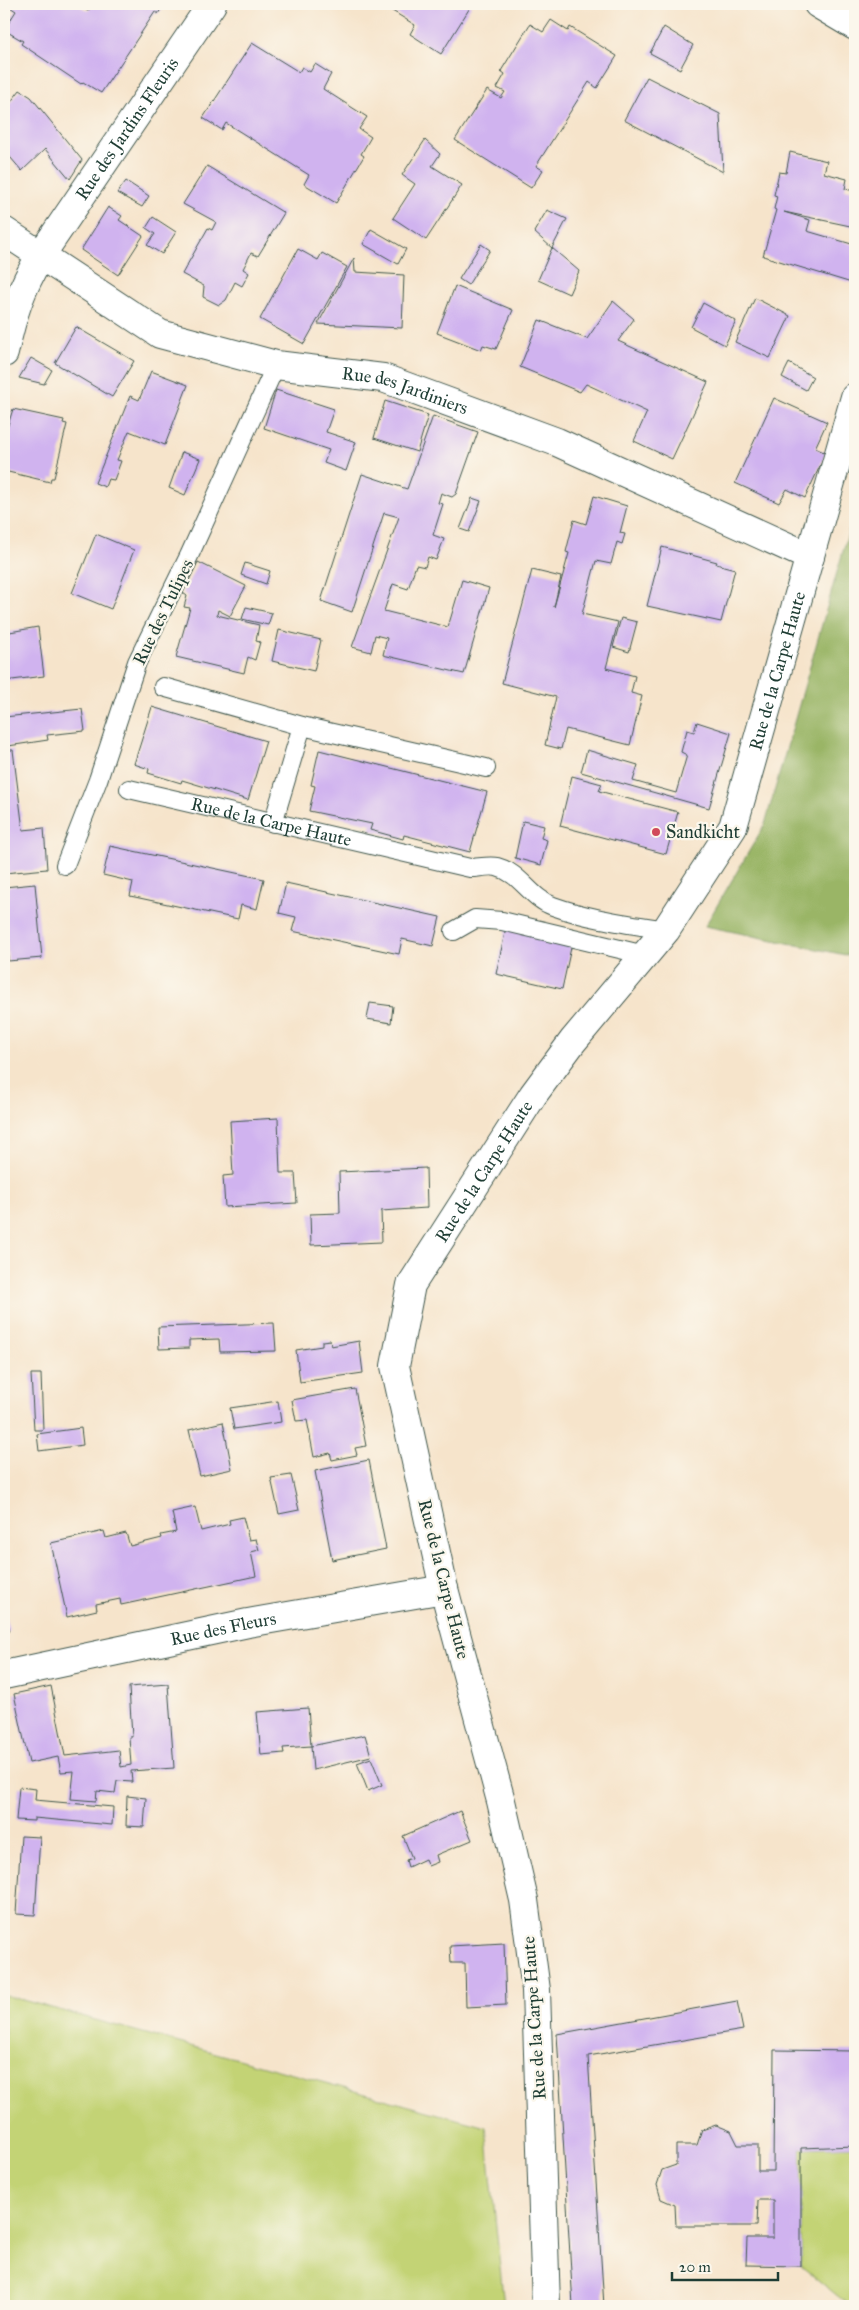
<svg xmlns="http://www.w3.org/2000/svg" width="859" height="2310" font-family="'IM FELL Great Primer',serif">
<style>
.green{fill:#c3d375;stroke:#718854}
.forest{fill:#9ab566;stroke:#5c794d}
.building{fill:#d0b3ef}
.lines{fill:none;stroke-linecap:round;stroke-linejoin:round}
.service-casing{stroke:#3f564b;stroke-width:20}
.minor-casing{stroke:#3f564b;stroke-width:30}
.service{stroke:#fff;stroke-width:18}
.minor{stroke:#fff;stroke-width:28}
.poi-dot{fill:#d1495b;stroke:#fbf7ec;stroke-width:2}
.labels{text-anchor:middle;stroke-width:4.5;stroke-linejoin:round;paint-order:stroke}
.street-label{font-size:18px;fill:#1f3d34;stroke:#fbf7ec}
.poi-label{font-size:18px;fill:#1f3d34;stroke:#fbf7ec;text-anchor:start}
</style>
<rect width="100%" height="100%" fill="#fbf7ec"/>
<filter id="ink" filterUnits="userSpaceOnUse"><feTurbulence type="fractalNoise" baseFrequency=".02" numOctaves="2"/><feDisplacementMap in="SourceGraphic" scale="10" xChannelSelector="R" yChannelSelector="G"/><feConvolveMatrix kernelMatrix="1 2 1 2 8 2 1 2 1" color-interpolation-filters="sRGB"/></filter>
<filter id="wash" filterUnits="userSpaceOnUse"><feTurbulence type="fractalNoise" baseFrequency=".0096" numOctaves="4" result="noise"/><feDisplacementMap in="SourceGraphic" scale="20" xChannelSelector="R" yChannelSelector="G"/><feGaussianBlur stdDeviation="1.12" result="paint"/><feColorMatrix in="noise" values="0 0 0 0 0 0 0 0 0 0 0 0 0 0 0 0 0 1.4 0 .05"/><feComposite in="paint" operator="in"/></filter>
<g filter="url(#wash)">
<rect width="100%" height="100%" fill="#f6e4cb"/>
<g class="green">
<polygon points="4,1995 486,2127 504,2306 4,2306"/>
<polygon points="855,2146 855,2306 850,2306 801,2266 801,2148"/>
</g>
<polygon class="forest" points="855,509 855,957 705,926 765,824"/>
<g id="blocks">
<g class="building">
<polygon points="5,4 76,4 88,11 93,4 164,4 158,14 155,12 101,93 83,82 81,84 21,44 23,41 4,30 16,11"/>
<polygon points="381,4 467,4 471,6 441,54 410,34 415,25"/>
<polygon points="551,20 568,31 570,27 617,56 597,88 589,82 536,166 543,170 531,188 455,140 487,90 501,98 505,92 497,88 505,74 501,71 530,24 543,32"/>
<polygon points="664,27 693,45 680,69 650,53"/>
<polygon points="252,43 299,72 302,67 310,72 315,64 331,74 323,89 367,117 359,129 371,137 361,154 364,156 336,203 304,184 309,175 226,123 222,130 203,118"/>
<polygon points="647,77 720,114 723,172 624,120"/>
<polygon points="20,90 31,97 82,160 70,179 45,149 22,171 4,150 4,94 10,103"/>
<polygon points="425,140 440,154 432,166 462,185 426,240 393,218 415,184 402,175"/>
<polygon points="790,152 827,161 824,173 847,179 845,189 855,191 855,227 784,212 810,220 807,231 855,245 855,284 763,256 776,210 774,209 777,196 774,195 779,172 786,173"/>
<polygon points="207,166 284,213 258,256 251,253 243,269 249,273 242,286 235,282 226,300 219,305 203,297 204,286 182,274 208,228 212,230 216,222 183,204"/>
<polygon points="126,181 149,196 142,207 117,193"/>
<polygon points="108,207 122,216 119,220 143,236 118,275 81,250"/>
<polygon points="547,210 567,219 552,248 579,271 569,294 538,280 552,248 534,232"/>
<polygon points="153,217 176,232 162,254 147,245 155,234 146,228"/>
<polygon points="371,229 406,249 398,264 363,244"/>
<polygon points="481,244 490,250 468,285 459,279"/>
<polygon points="298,249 318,260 322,253 347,267 304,344 260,319"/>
<polygon points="354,258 355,272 404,275 402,328 318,324"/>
<polygon points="455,286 513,310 496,349 483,345 481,350 437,333"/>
<polygon points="755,298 790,316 770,358 735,342"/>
<polygon points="613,301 634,319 618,341 708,382 672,459 634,441 647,412 586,384 580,392 520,367 539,320 587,339"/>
<polygon points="703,303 736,321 725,345 691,327"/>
<polygon points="76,327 134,361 112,397 55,363"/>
<polygon points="31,358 52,370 44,384 19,378"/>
<polygon points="789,363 813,377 806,390 782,377"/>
<polygon points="151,371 188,385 165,445 129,431 117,460 121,461 114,480 108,479 105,487 95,483 130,396 139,400"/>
<polygon points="276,390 334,409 326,432 356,442 346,471 324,463 329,450 264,428"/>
<polygon points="774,398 827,422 815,448 826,453 805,498 787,489 779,503 735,483"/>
<polygon points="385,401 428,415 417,452 374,438"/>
<polygon points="13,409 64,420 63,423 67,424 54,478 51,478 50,482 4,471 4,438"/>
<polygon points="433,416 478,432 456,494 452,497 441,493 438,503 443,504 433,535 444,539 436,560 428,557 425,567 416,565 408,589 393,584 384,611 448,627 462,580 489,588 464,674 383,655 387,638 375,635 371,652 352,647 399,517 384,513 352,612 321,601 362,474 407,489"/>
<polygon points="182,452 200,459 185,495 169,488"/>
<polygon points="594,496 627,506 620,533 625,534 622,544 617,542 611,564 596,561 582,614 618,622 606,668 635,676 631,693 642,696 630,745 566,729 561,749 545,745 556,697 502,683 532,570 561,577 554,607 569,553 566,552 574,520 586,524"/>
<polygon points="472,498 481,501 469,532 460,529"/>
<polygon points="96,534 134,550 111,609 72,593"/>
<polygon points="662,547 717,562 716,564 735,569 721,622 647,606"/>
<polygon points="198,562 246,586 230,616 218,610 217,615 259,625 256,641 260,642 255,660 248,657 244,673 176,657 190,608 184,607 187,596 183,593"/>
<polygon points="245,563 270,571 266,584 241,575"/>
<polygon points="246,607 272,613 268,625 242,619"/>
<polygon points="621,618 637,622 629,652 613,647"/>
<polygon points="38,627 44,676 4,681 4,633"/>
<polygon points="279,630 321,640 314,671 272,661"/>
<polygon points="152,707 266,741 248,800 182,780 181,783 148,773 149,769 134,764"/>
<polygon points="82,709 85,731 47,735 48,740 8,746 8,750 13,750 23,830 44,828 47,869 4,873 4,717"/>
<polygon points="697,722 731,733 709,808 581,772 587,750 638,765 633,781 676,793 687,755 681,752 687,730 694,732"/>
<polygon points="319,750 487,792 470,852 404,835 403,839 370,830 372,824 309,811 315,786 311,785"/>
<polygon points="572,776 602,784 599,791 678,812 666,854 560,826"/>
<polygon points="523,821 544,826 541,838 547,840 541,865 515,858"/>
<polygon points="110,846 264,879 257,909 241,905 238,919 130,896 133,882 103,875"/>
<polygon points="286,883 440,917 433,946 402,939 399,954 292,931 296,917 279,913"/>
<polygon points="35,884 42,958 8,961 4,887"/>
<polygon points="506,928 572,943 562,989 496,974"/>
<polygon points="370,1003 393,1006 391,1023 367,1019"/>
<polygon points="278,1118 280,1173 295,1173 297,1203 225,1207 223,1176 233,1175 230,1121"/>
<polygon points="426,1168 427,1208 381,1211 382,1242 311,1245 310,1214 340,1213 339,1172"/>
<polygon points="274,1323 276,1351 220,1352 219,1339 189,1340 189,1348 159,1349 158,1327"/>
<polygon points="330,1340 331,1346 359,1341 363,1373 300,1382 296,1350 322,1346 322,1341"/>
<polygon points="31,1374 41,1374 43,1430 34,1430"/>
<polygon points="4,1386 5,1386 7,1419 4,1419"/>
<polygon points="355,1389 366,1446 355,1448 357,1455 332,1460 330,1453 314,1457 307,1420 296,1421 292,1400"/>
<polygon points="278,1401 281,1422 234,1429 230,1408"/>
<polygon points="223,1422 232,1469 200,1476 189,1430"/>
<polygon points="81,1428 83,1445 39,1451 37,1434"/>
<polygon points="369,1460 386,1549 332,1560 315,1471"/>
<polygon points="291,1475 299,1510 279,1514 271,1478"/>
<polygon points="195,1507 201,1531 230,1524 229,1520 243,1517 249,1540 256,1539 259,1550 251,1552 256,1576 121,1605 120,1599 96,1604 97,1610 67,1617 51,1543 104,1531 106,1538 126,1533 130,1546 162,1538 161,1535 176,1532 172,1512"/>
<polygon points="4,1609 10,1631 4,1633"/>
<polygon points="168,1684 174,1768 131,1771 132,1782 117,1781 115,1793 97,1791 96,1801 71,1799 74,1771 61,1772 58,1757 29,1763 14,1694 51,1686 65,1756 119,1750 121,1767 131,1765 129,1737 132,1737 129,1687"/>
<polygon points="308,1708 311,1746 283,1748 284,1753 261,1755 257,1712"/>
<polygon points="365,1735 371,1756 313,1770 311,1746"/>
<polygon points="371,1758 382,1785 368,1791 357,1763"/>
<polygon points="19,1787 36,1789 35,1800 113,1807 112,1825 34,1818 34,1821 16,1820"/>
<polygon points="127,1796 146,1798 144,1827 126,1826"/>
<polygon points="460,1811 472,1840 436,1855 438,1862 428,1866 425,1859 408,1867 406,1860 412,1858 403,1836"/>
<polygon points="21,1836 40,1837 35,1915 16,1914"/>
<polygon points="504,1943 506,2005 466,2007 465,1963 451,1963 450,1946"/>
<polygon points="737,2001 743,2030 588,2056 604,2306 573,2306 557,2034"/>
<polygon points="774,2050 855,2051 855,2146 801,2148 801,2266 746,2265 747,2238 773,2238 773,2200 758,2200 757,2226 676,2226 675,2205 661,2199 657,2185 662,2170 676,2165 676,2145 697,2145 702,2130 716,2125 731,2131 738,2145 758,2145 758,2171 773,2171"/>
</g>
</g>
</g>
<g filter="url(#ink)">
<use href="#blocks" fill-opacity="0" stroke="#3f564b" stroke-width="1"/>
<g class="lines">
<g class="service-casing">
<g id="service">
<polyline points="163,687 302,726 486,768"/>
<path id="s1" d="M 129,789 L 470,868 C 478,868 489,865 497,867 C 521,873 530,898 553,906 C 589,919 629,924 666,930"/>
<polyline points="273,823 302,726"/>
<polyline points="65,865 98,780 137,662 189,556 276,365"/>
<polyline points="454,931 475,919 502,921 645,955"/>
</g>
</g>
<g class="minor-casing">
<g id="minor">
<polyline points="818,4 855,26"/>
<path id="s2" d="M 4,231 L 160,334 L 276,365 L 383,378 L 557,442 L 810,557"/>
<path id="s3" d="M 4,353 C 13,313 20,290 41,255 L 212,4"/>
<path id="s4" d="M 4,1675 L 248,1623 L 444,1589"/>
<path id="s5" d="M 546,2306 L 536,1990 L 524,1900 L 501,1801 L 444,1589 L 395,1366 L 411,1285 L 533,1095 L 573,1041 L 666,930 L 733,827 L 855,397"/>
</g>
</g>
<use href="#service" class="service"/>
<use href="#minor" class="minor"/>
</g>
</g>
<circle class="poi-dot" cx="656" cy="832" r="5"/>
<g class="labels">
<g class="street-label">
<text dy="6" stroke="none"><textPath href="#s3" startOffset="258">Rue des Jardins Fleuris</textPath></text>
<text dy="6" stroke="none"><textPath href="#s2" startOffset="439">Rue des Jardiniers</textPath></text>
<text transform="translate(163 612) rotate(-64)" y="6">Rue des Tulipes</text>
<text dy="6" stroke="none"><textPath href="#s5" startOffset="1762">Rue de la Carpe Haute</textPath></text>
<text dy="6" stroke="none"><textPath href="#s1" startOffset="146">Rue de la Carpe Haute</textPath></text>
<text dy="6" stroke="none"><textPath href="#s5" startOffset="1174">Rue de la Carpe Haute</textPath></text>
<text transform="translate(444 1579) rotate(76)" y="6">Rue de la Carpe Haute</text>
<text dy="6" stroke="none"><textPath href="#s4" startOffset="224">Rue des Fleurs</textPath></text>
<text transform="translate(534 2018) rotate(-94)" y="6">Rue de la Carpe Haute</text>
</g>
<g class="poi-label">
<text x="666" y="838">Sandkicht</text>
</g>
</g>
<rect width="859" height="2310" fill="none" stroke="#fbf7ec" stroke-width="20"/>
<path d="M672 2272v8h106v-8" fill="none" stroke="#1f3d34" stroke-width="2.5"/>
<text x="679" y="2272" font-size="15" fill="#1f3d34" stroke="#fbf7ec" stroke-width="4" paint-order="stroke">20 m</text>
</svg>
